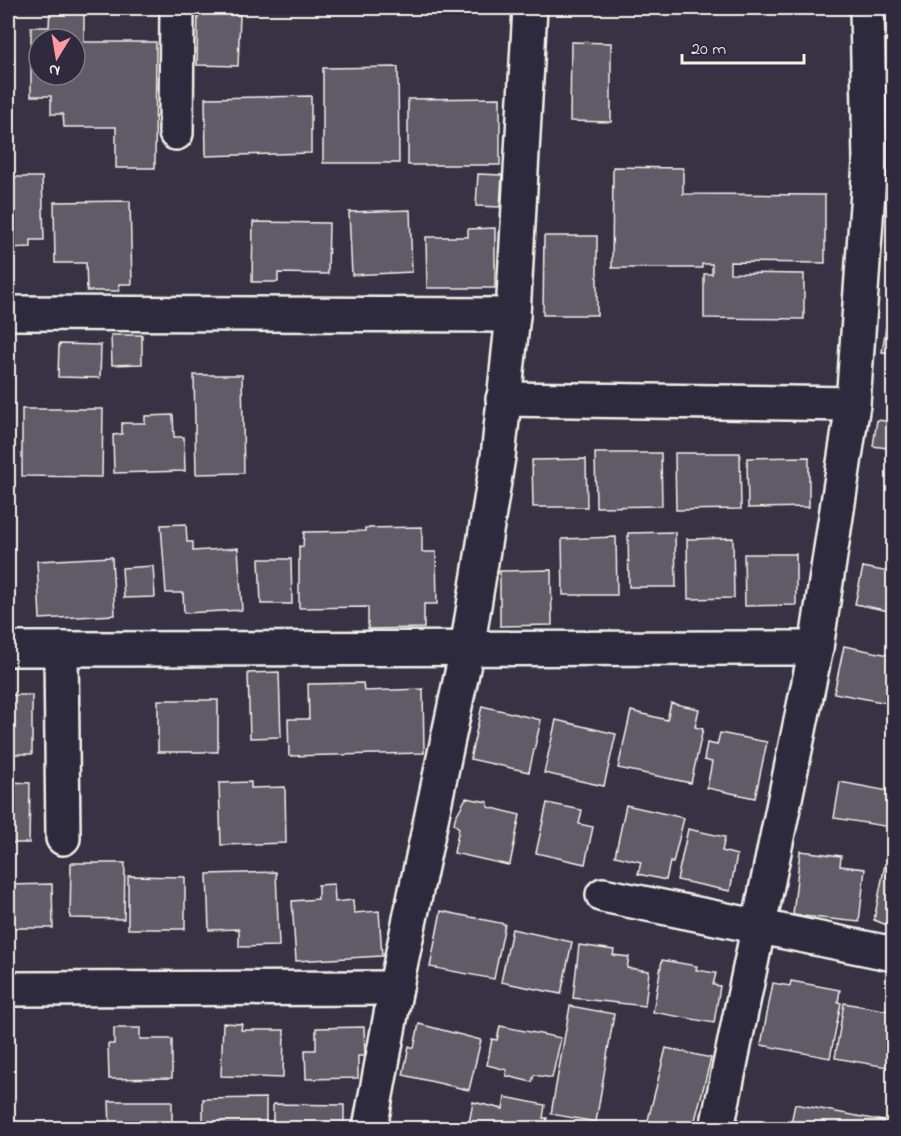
<svg xmlns="http://www.w3.org/2000/svg" width="901" height="1136" font-family="'Indie Flower',sans-serif">
<style>
.building{fill:#5f5c67;stroke:#f4f1e8;stroke-width:1.5;fill-rule:evenodd}
.lines{fill:none;stroke-linecap:round;stroke-linejoin:round}
.street-casing{stroke:#f4f1e8;stroke-width:38}
.street{stroke:#2f2a3d;stroke-width:33}
</style>
<rect width="100%" height="100%" fill="#373244"/>
<filter id="ink" filterUnits="userSpaceOnUse"><feTurbulence type="fractalNoise" baseFrequency=".0167" numOctaves="2"/><feDisplacementMap in="SourceGraphic" scale="12" xChannelSelector="R" yChannelSelector="G"/><feConvolveMatrix kernelMatrix="1 2 1 2 8 2 1 2 1" color-interpolation-filters="sRGB"/></filter>
<g filter="url(#ink)">
<g class="building">
<path d="M 50,8 L 84,8 L 84,42 L 156,42 L 155,168 L 116,168 L 116,127 L 64,127 L 63,114 L 51,114 L 51,96 L 31,96 L 31,27 L 49,27 ZM 39,39 L 75,39 L 75,75 L 39,75 Z"/>
<polygon points="198,8 219,8 219,14 240,15 238,66 197,65"/>
<polygon points="571,42 611,43 611,122 570,121"/>
<polygon points="398,67 399,163 323,163 323,68"/>
<polygon points="311,96 311,153 206,156 205,98"/>
<polygon points="500,98 500,165 408,165 408,99"/>
<polygon points="613,167 683,168 683,194 825,195 825,263 730,262 730,273 804,274 804,319 704,318 704,274 712,274 712,264 702,264 702,268 612,268"/>
<polygon points="478,174 502,175 500,207 476,206"/>
<polygon points="8,177 42,177 44,240 31,240 31,247 8,248"/>
<polygon points="130,201 132,284 119,284 119,291 87,291 86,263 55,263 54,202"/>
<polygon points="410,210 412,272 352,275 349,212"/>
<polygon points="253,222 329,223 328,274 278,273 278,282 252,282"/>
<polygon points="495,228 495,288 427,288 426,237 468,237 468,229"/>
<polygon points="544,236 597,236 597,315 543,315"/>
<polygon points="890,303 894,304 894,353 882,352"/>
<polygon points="111,335 142,335 142,364 112,365"/>
<polygon points="8,340 12,340 11,513 8,513"/>
<polygon points="59,344 101,345 100,378 58,377"/>
<polygon points="194,375 242,375 244,473 196,474"/>
<polygon points="22,409 103,409 102,477 22,476"/>
<polygon points="173,415 174,437 184,437 185,471 114,473 113,435 122,434 122,423 145,423 145,416"/>
<polygon points="877,420 894,422 894,449 873,446"/>
<polygon points="595,453 661,453 662,506 596,507"/>
<polygon points="675,453 740,453 741,509 676,510"/>
<polygon points="809,457 809,507 748,508 747,458"/>
<polygon points="586,459 587,507 533,507 532,460"/>
<polygon points="186,524 187,542 193,542 193,551 238,548 242,610 184,613 183,593 166,593 161,525"/>
<polygon points="422,527 422,552 436,552 437,604 424,604 424,628 368,629 368,607 299,608 299,546 303,547 304,532 365,531 365,528"/>
<polygon points="675,532 676,587 629,587 628,533"/>
<polygon points="616,537 617,595 563,595 562,539"/>
<polygon points="733,538 734,598 688,599 687,539"/>
<polygon points="744,554 796,554 796,605 745,606"/>
<polygon points="112,557 115,615 40,619 37,561"/>
<polygon points="259,559 291,559 292,604 261,604"/>
<polygon points="153,566 155,597 124,598 122,568"/>
<polygon points="863,567 894,573 894,612 855,604"/>
<polygon points="551,570 552,625 500,626 500,571"/>
<polygon points="844,646 894,656 893,704 834,693"/>
<polygon points="279,672 281,737 250,738 248,673"/>
<polygon points="363,683 364,691 423,689 424,753 289,756 288,719 309,719 308,684"/>
<rect x="8" y="695" width="24" height="59"/>
<rect x="158" y="700" width="60" height="52"/>
<polygon points="671,703 699,709 695,727 703,729 691,783 618,768 631,711 667,720"/>
<polygon points="482,706 541,720 529,772 470,759"/>
<polygon points="556,720 616,734 604,786 544,773"/>
<polygon points="720,733 767,742 755,798 707,788 712,762 704,760 707,743 717,745"/>
<polygon points="8,782 30,783 29,843 8,843"/>
<polygon points="251,782 251,788 285,787 286,843 221,845 219,783"/>
<polygon points="840,782 894,792 894,803 890,827 834,818"/>
<polygon points="466,798 488,802 488,807 520,815 510,864 508,865 454,853 459,828 454,824 455,818"/>
<polygon points="547,803 582,810 579,824 593,827 585,864 536,853"/>
<polygon points="626,805 684,818 673,863 670,862 666,880 638,874 641,862 615,856"/>
<polygon points="688,829 725,837 722,851 737,855 730,891 677,880"/>
<polygon points="800,851 841,856 840,866 865,869 859,922 793,915"/>
<polygon points="71,863 125,863 124,919 70,918"/>
<polygon points="885,864 894,866 894,928 874,920"/>
<polygon points="276,872 279,946 239,947 239,929 209,930 207,874"/>
<polygon points="128,876 185,877 185,929 128,929"/>
<polygon points="52,884 53,928 8,928 8,885"/>
<polygon points="334,884 335,902 353,900 354,913 379,911 382,956 296,961 292,901 318,899 318,885"/>
<polygon points="441,911 505,924 494,979 430,967"/>
<polygon points="512,929 572,942 561,994 501,982"/>
<polygon points="579,945 614,950 613,955 629,957 627,968 649,971 645,1006 573,998"/>
<polygon points="662,960 697,966 696,970 716,973 713,985 720,986 714,1023 653,1012"/>
<polygon points="791,981 840,990 838,1002 841,1003 830,1058 761,1045 773,983 790,986"/>
<polygon points="844,1003 894,1012 894,1060 888,1059 887,1067 835,1058"/>
<polygon points="570,1006 614,1014 596,1122 551,1114"/>
<polygon points="223,1023 242,1024 241,1030 284,1030 283,1078 221,1076"/>
<polygon points="419,1024 481,1040 469,1090 403,1075 409,1046 414,1048"/>
<polygon points="500,1026 561,1038 552,1078 534,1075 532,1082 506,1076 507,1070 487,1065 492,1039 497,1040"/>
<polygon points="364,1027 365,1056 358,1056 358,1078 306,1079 305,1050 316,1050 316,1028"/>
<polygon points="114,1028 140,1028 140,1039 172,1039 172,1078 109,1079 108,1044 114,1044"/>
<polygon points="666,1048 711,1058 693,1128 646,1128"/>
<polygon points="505,1097 545,1105 543,1118 547,1118 545,1128 468,1128 473,1102 503,1109"/>
<polygon points="266,1098 266,1128 203,1128 203,1099"/>
<polygon points="109,1101 172,1101 172,1128 110,1128"/>
<polygon points="273,1104 344,1105 344,1128 273,1128"/>
<polygon points="795,1104 894,1123 894,1128 790,1128"/>
<polygon points="423,1123 453,1128 421,1128"/>
</g>
<g class="lines">
<g class="street-casing">
<g id="street">
<polyline points="176,133 177,8"/>
<polyline points="8,313 513,315"/>
<polyline points="503,399 853,404"/>
<polyline points="8,649 816,648"/>
<polyline points="61,649 63,838"/>
<polyline points="603,895 894,954"/>
<polyline points="8,989 396,988"/>
<polyline points="370,1128 399,971 467,649 498,457 513,315 530,8"/>
<polyline points="717,1128 816,648 853,404 870,163 867,8"/>
</g>
</g>
<use href="#street" class="street"/>
</g>
</g>
<rect width="901" height="1136" fill="none" stroke="#2f2a3d" stroke-width="30"/>
<rect x="15" y="15" width="871" height="1106" fill="none" stroke="#f4f1e8" stroke-width="2" filter="url(#ink)"/>
<g transform="translate(57 57) rotate(191)"><circle r="28" fill="#2f2a3d" stroke="#7e7a81" stroke-width="1.5"/>
<path d="M0-4.5L10 22L0 15L-10 22Z" fill="#ff9aa2"/>
<text y="-9" font-size="16" font-weight="bold" text-anchor="middle" fill="#f4f1e8">N</text>
</g>
<path d="M682 54v9h122v-9" fill="none" stroke="#f4f1e8" stroke-width="3"/>
<text x="691" y="54" font-size="18" fill="#f4f1e8" stroke="#2f2a3d" stroke-width="4.5" paint-order="stroke">20 m</text>
</svg>
